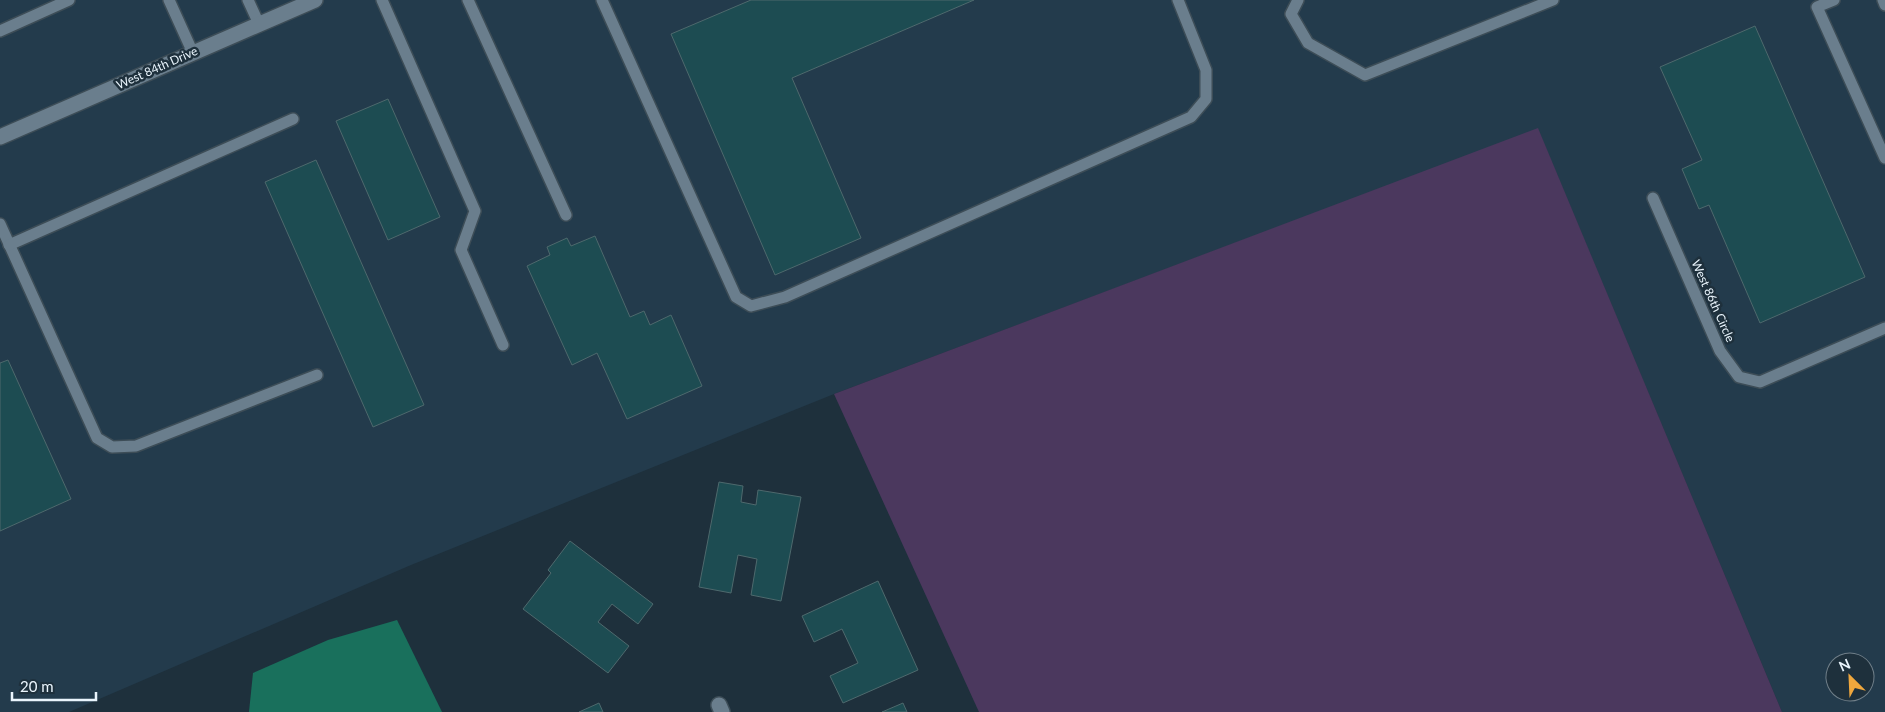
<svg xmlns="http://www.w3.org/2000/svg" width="1885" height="712" font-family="Lato,sans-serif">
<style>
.built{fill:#233b4c;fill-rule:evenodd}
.green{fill:#4b385e}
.water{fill:#19705c}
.building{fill:#1d4c52;stroke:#4e696d}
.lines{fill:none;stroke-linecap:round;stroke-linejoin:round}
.lane-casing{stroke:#3d4d57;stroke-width:14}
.street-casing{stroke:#3d4d57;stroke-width:18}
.lane{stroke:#6a7e8d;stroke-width:11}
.street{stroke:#6a7e8d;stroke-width:15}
.labels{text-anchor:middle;stroke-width:5;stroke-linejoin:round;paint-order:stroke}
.street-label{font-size:12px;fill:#eaf5fd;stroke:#1e303c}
</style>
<rect width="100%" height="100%" fill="#1e303c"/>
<path class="built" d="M 0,0 L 1885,0 L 1885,712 L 1782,712 L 1538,129 L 834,394 L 411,565 L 69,712 L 0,712 ZM 1835,662 L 1865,662 L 1865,692 L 1835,692 Z"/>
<polygon class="green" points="1538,128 1782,712 979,712 834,394"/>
<polygon class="water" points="397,620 442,712 249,712 253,673 328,640"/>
<g class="building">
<polygon points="751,0 974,0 792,78 861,238 775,275 671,34"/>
<polygon points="1755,26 1865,277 1760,323 1709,205 1699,209 1682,169 1702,160 1660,67"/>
<polygon points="388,99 440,217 388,240 336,121"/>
<polygon points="316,160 424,405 373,427 265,182"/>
<polygon points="595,236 630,317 644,311 650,325 671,315 702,386 627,419 597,353 572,365 527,266 550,255 547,247 567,238 571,246"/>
<polygon points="8,360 71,499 0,531 0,363"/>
<polygon points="719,482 743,486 741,502 756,505 758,490 801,497 781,601 751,595 757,559 738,555 731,593 699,587"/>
<polygon points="570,541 653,604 638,624 612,604 598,622 629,646 608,673 523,609 551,573 548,570"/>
<polygon points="878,581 918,670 843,703 830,676 858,663 842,629 814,642 802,616"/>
<polygon points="599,703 603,712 579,712"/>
<polygon points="903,703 907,712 882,712"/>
</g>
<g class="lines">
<g class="lane-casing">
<g id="lane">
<polyline points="169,0 193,53"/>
<polyline points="248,0 259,24"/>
<polyline points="382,0 475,211 461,250 503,345"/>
<polyline points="468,0 566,215"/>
<polyline points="602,0 736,297 751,306 785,297 1191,117 1206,99 1206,70 1178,0"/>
<polyline points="1298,0 1291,14 1308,43 1365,75 1553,0"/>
<polyline points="1834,0 1817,7 1885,158"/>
<polyline points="1883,0 1885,5"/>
<polyline points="0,31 69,0"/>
<polyline points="1653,198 1720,351 1739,377 1760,382 1885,328"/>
<polyline points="0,224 97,438 112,447 136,446 317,375"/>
<polyline points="9,245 293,119"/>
</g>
</g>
<g class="street-casing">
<g id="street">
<polyline points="0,137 315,0"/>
<polyline points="719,705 722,712"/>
</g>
</g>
<use href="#lane" class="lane"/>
<use href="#street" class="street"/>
</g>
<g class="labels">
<g class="street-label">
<text transform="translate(157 68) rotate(-24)" y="4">West 84th Drive</text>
<text transform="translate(1713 301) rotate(66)" y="4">West 86th Circle</text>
</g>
</g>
<g transform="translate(1850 677) rotate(336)"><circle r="24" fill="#1e303c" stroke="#707f89"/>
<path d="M0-4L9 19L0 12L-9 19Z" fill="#efa73d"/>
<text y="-8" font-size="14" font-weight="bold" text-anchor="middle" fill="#eaf5fd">N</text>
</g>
<path d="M12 692v8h84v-8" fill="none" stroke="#eaf5fd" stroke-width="2.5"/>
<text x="20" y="692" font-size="15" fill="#eaf5fd" stroke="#1e303c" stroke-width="4" paint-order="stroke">20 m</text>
</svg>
